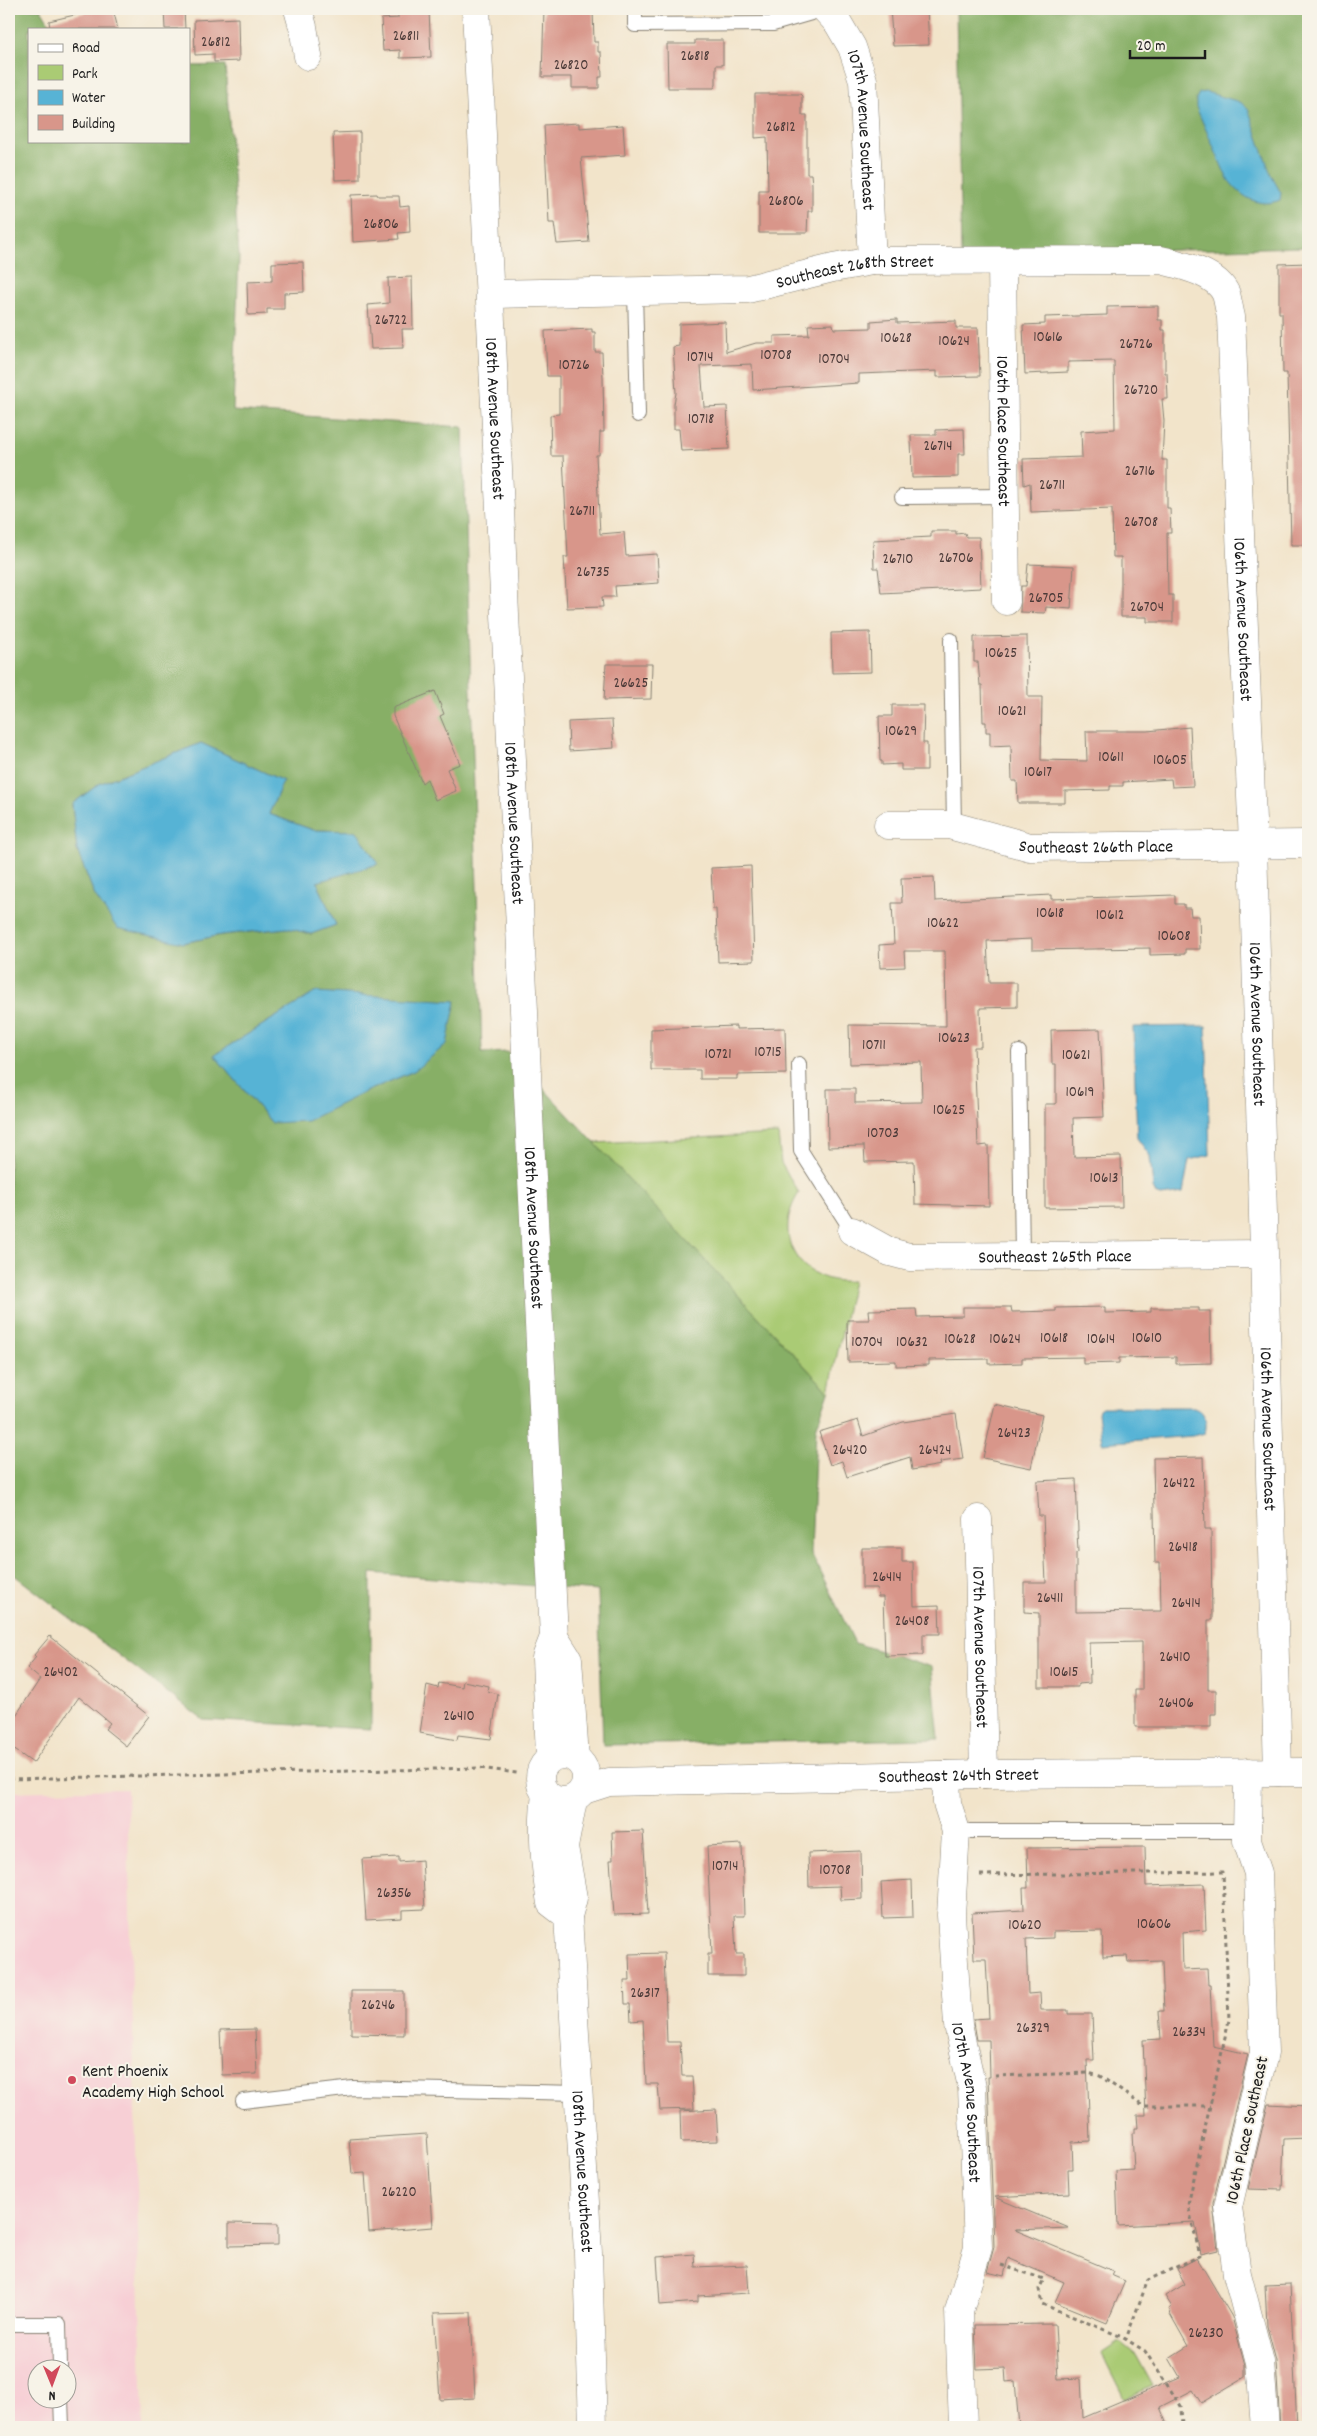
<svg xmlns="http://www.w3.org/2000/svg" width="1317" height="2436" font-family="Dekko,sans-serif">
<style>
.built{fill:#f7cfd5;fill-rule:evenodd}
.green{fill:#aacb74;stroke:#637448}
.forest{fill:#87af66;stroke:#526641;fill-rule:evenodd}
.water{fill:#57b3d5;stroke:#3a6878}
.building{fill:#d8968a}
.lines{fill:none;stroke-linecap:round;stroke-linejoin:round}
.lane-casing{stroke:#878073;stroke-width:16}
.street-casing{stroke:#878073;stroke-width:29}
.secondary-casing{stroke:#878073;stroke-width:29}
.path{stroke:#878073;stroke-width:3;stroke-dasharray:4 4;stroke-linecap:butt}
.lane{stroke:#fff;stroke-width:14}
.street{stroke:#fff;stroke-width:28}
.secondary{stroke:#fff;stroke-width:28}
.poi-dot{fill:#d1495b;stroke:#f7f3e8;stroke-width:2}
.labels{text-anchor:middle;stroke-width:4;stroke-linejoin:round;paint-order:stroke}
.number-label{font-size:15px;fill:#4b3a38}
.street-label{font-size:18px;fill:#1c1c1c;stroke:#f7f3e8}
.poi-label{font-size:18px;fill:#1c1c1c;stroke:#f7f3e8;text-anchor:start}
</style>
<rect width="100%" height="100%" fill="#f7f3e8"/>
<filter id="ink" filterUnits="userSpaceOnUse"><feTurbulence type="fractalNoise" baseFrequency=".02" numOctaves="2"/><feDisplacementMap in="SourceGraphic" scale="10" xChannelSelector="R" yChannelSelector="G"/><feConvolveMatrix kernelMatrix="1 2 1 2 8 2 1 2 1" color-interpolation-filters="sRGB"/></filter>
<filter id="wash" filterUnits="userSpaceOnUse"><feTurbulence type="fractalNoise" baseFrequency=".0096" numOctaves="4" result="noise"/><feDisplacementMap in="SourceGraphic" scale="20" xChannelSelector="R" yChannelSelector="G"/><feGaussianBlur stdDeviation="1.12" result="paint"/><feColorMatrix in="noise" values="0 0 0 0 0 0 0 0 0 0 0 0 0 0 0 0 0 1.4 0 .05"/><feComposite in="paint" operator="in"/></filter>
<g filter="url(#wash)">
<rect width="100%" height="100%" fill="#f2e4ca"/>
<g class="built">
<path d="M 127,1789 L 143,2427 L 9,2427 L 9,1792 ZM 38,2368 L 68,2368 L 68,2398 L 38,2398 Z"/>
<polygon points="1297,2296 1308,2296 1308,2427 1302,2427"/>
</g>
<g class="green">
<path d="M 778,1134 L 781,1163 L 799,1193 C 770,1238 801,1285 853,1281 L 829,1392 L 594,1143 Z"/>
<polygon points="1120,2342 1136,2355 1153,2386 1124,2398 1102,2354"/>
</g>
<g class="forest">
<path d="M 9,9 L 41,9 L 53,29 L 29,29 L 29,141 L 189,141 L 189,66 L 225,65 L 239,256 L 233,411 L 463,427 L 482,1053 L 509,1052 L 829,1392 L 816,1429 L 811,1553 L 855,1643 L 932,1667 L 939,1739 L 603,1745 L 598,1591 L 371,1573 L 371,1729 L 203,1720 L 9,1571 ZM 201,743 L 283,781 L 269,814 L 313,830 L 357,831 L 317,882 L 336,925 L 311,934 L 287,928 L 221,935 L 183,943 L 95,896 L 77,850 L 72,804 L 99,784 ZM 316,992 L 456,1002 L 414,1071 L 367,1091 L 272,1123 L 214,1055 Z"/>
<polygon points="956,9 1308,9 1308,247 961,255"/>
</g>
<g class="water">
<path d="M 1206,92 L 1240,102 L 1248,108 L 1271,175 L 1281,193 L 1280,200 C 1258,209 1240,196 1227,178 L 1196,107 L 1196,99 L 1199,93 Z"/>
<polygon points="201,743 283,781 269,814 313,830 357,831 378,864 317,882 336,925 311,934 287,928 221,935 183,943 117,928 95,896 77,850 72,804 99,784"/>
<polygon points="316,992 456,1001 447,1044 414,1071 367,1091 307,1121 272,1123 214,1055"/>
<polygon points="1206,1026 1210,1155 1189,1160 1183,1193 1161,1196 1156,1194 1153,1188 1150,1156 1137,1138 1133,1027"/>
<path d="M 1102,1407 L 1194,1407 C 1205,1411 1208,1422 1205,1433 L 1193,1436 L 1102,1443 L 1098,1413 L 1099,1409 Z"/>
</g>
<g id="blocks">
<g class="building">
<polygon points="100,9 113,9 118,29 50,29 49,21"/>
<polygon points="164,9 184,9 185,29 165,29"/>
<polygon points="544,9 593,9 594,42 598,42 598,52 601,52 602,77 599,77 599,88 572,88 572,77 542,77"/>
<polygon points="890,9 927,9 929,45 893,46"/>
<polygon points="429,10 431,57 400,58 400,50 383,51 381,19 398,18 398,11"/>
<polygon points="238,18 239,61 214,62 214,54 195,55 194,20"/>
<polygon points="695,40 723,40 723,65 716,65 716,85 714,88 668,88 667,44 695,44"/>
<polygon points="755,94 800,94 802,96 802,115 807,115 807,174 811,174 812,184 812,211 808,211 807,233 759,233 759,190 768,190 767,137 755,138"/>
<polygon points="579,123 579,128 623,125 625,155 581,158 589,242 557,244 554,223 549,223 544,125"/>
<polygon points="360,132 360,179 335,180 333,133"/>
<polygon points="377,194 378,196 399,196 400,207 409,206 410,232 398,233 399,239 353,242 351,195"/>
<polygon points="303,262 304,292 284,293 284,309 267,309 267,314 248,315 247,282 272,281 272,263"/>
<polygon points="1308,263 1308,545 1291,545 1287,373 1283,373 1282,313 1279,313 1279,264"/>
<polygon points="412,277 413,329 402,329 403,348 371,349 368,305 389,303 388,278"/>
<polygon points="1158,306 1158,320 1162,320 1162,330 1165,330 1165,373 1167,373 1168,399 1162,399 1164,421 1162,460 1167,460 1167,508 1170,508 1171,533 1167,533 1168,595 1173,595 1173,622 1147,622 1147,617 1121,617 1121,557 1113,557 1112,509 1031,512 1030,483 1024,485 1023,459 1082,457 1081,431 1115,429 1114,361 1068,362 1068,372 1025,374 1023,325 1045,324 1045,317 1107,315 1107,307"/>
<polygon points="897,319 897,323 956,321 956,328 978,328 980,376 937,377 937,371 859,374 859,383 753,390 752,364 701,366 704,407 727,406 729,449 681,451 679,429 674,429 674,404 676,393 673,347 679,346 679,324 725,322 726,352 756,343 774,343 774,336 809,335 808,325 833,324 834,329 871,328 871,321"/>
<polygon points="592,329 592,332 595,332 595,352 602,352 603,378 604,432 600,432 599,455 596,455 600,534 624,532 626,556 657,554 659,583 615,586 616,597 602,597 603,607 567,608 564,557 568,557 563,456 551,456 550,415 559,414 559,376 547,376 545,331"/>
<polygon points="964,429 965,454 958,454 958,477 912,478 911,435 936,435 936,430"/>
<polygon points="931,531 956,531 956,534 965,533 966,537 979,537 981,588 881,593 878,568 874,568 873,540 931,537"/>
<polygon points="1028,564 1074,566 1071,609 1046,607 1045,613 1020,612 1021,586 1026,586"/>
<polygon points="870,632 871,672 832,673 831,633"/>
<polygon points="1027,636 1028,697 1042,697 1041,760 1087,761 1086,731 1147,731 1190,727 1193,786 1172,787 1171,779 1123,782 1123,786 1110,786 1110,790 1065,791 1065,803 1018,803 1017,781 1012,781 1011,745 990,746 990,732 986,732 986,722 983,722 982,685 980,685 978,662 974,662 974,637"/>
<polygon points="606,664 652,664 651,699 604,700"/>
<polygon points="435,691 444,714 440,716 460,764 447,769 456,791 435,800 427,779 422,783 393,716 393,708"/>
<polygon points="892,705 924,705 923,743 927,743 927,770 901,770 901,764 882,765 882,761 880,761 879,716 892,716"/>
<polygon points="612,720 614,748 569,751 568,722"/>
<polygon points="751,866 754,961 718,962 716,909 713,909 711,868"/>
<polygon points="934,877 935,901 1051,895 1051,899 1175,895 1175,904 1184,904 1184,908 1190,908 1191,916 1199,916 1200,949 1185,949 1185,954 1150,955 1150,948 1032,950 1032,939 987,941 989,983 1017,983 1017,1007 980,1008 981,1047 974,1047 978,1146 988,1145 989,1206 915,1204 914,1161 865,1162 864,1146 828,1147 827,1089 855,1089 855,1103 922,1102 921,1062 850,1064 849,1025 946,1026 945,951 904,951 905,967 880,968 879,945 894,944 892,903 902,903 901,878"/>
<polygon points="736,1026 736,1029 785,1028 786,1074 737,1075 737,1079 700,1079 700,1070 651,1070 651,1029"/>
<polygon points="1100,1029 1104,1117 1073,1118 1074,1157 1121,1156 1122,1207 1045,1208 1045,1104 1056,1104 1056,1064 1052,1064 1051,1030"/>
<polygon points="963,1307 1011,1307 1012,1312 1056,1311 1056,1308 1105,1307 1105,1313 1151,1312 1151,1308 1199,1308 1199,1311 1210,1311 1211,1363 1176,1364 1176,1357 1119,1358 1119,1363 1083,1364 1083,1357 1022,1358 1022,1363 988,1364 988,1359 929,1360 929,1365 896,1366 896,1361 848,1362 847,1320 869,1320 868,1310 916,1309 917,1317 963,1316"/>
<polygon points="995,1404 1042,1415 1031,1468 983,1458"/>
<polygon points="956,1414 963,1459 940,1462 941,1465 912,1470 910,1457 847,1477 842,1461 830,1465 819,1432 858,1420 863,1436 903,1422"/>
<polygon points="1203,1457 1205,1529 1211,1529 1212,1620 1208,1620 1208,1690 1216,1690 1216,1714 1211,1714 1211,1727 1135,1727 1135,1690 1142,1690 1142,1642 1089,1643 1090,1683 1078,1684 1078,1687 1039,1687 1039,1613 1024,1612 1024,1582 1046,1582 1043,1516 1039,1516 1037,1481 1076,1479 1078,1531 1077,1531 1078,1552 1076,1553 1076,1612 1161,1611 1160,1563 1155,1563 1153,1458"/>
<polygon points="862,1548 902,1548 902,1562 913,1562 914,1606 939,1605 940,1634 923,1634 923,1655 885,1656 883,1597 878,1597 877,1588 862,1588"/>
<polygon points="50,1636 149,1716 126,1746 105,1729 110,1723 79,1697 33,1763 9,1746 9,1726 40,1679 27,1668 36,1657 34,1655"/>
<polygon points="463,1681 489,1686 488,1691 498,1694 491,1739 458,1735 457,1740 420,1733 427,1685 438,1688 439,1683 462,1687"/>
<polygon points="643,1831 648,1914 614,1915 610,1860 613,1860 612,1832"/>
<polygon points="742,1844 744,1916 734,1916 736,1954 744,1954 744,1976 708,1976 708,1954 712,1954 707,1846"/>
<polygon points="1145,1847 1146,1886 1204,1884 1206,1930 1182,1932 1183,1970 1207,1969 1208,1984 1210,1984 1213,2046 1248,2054 1213,2203 1218,2250 1201,2254 1195,2222 1118,2226 1116,2171 1134,2170 1132,2133 1135,2133 1135,2128 1138,2128 1137,2115 1146,2115 1143,2040 1161,2039 1159,2011 1164,2011 1162,1961 1128,1962 1127,1956 1103,1957 1102,1931 1053,1932 1053,1938 1026,1939 1028,1994 1040,1993 1041,2010 1068,2010 1068,2014 1092,2014 1094,2060 1087,2060 1090,2141 1072,2142 1073,2169 1068,2169 1069,2193 994,2197 1069,2228 1015,2230 1113,2271 1111,2275 1125,2281 1107,2323 1055,2302 1064,2282 1008,2258 1004,2276 987,2272 994,2247 988,2077 990,2077 989,2040 977,2040 974,2023 973,2019 989,2018 986,1959 974,1959 972,1913 1024,1910 1023,1888 1028,1888 1027,1848"/>
<polygon points="861,1851 862,1899 841,1900 840,1886 809,1887 808,1853"/>
<polygon points="399,1857 399,1862 422,1860 425,1909 402,1910 402,1918 366,1920 362,1859"/>
<polygon points="912,1880 913,1917 883,1918 881,1882"/>
<polygon points="664,1953 667,2042 680,2042 682,2076 692,2076 694,2109 660,2110 658,2084 646,2084 643,2020 631,2021 630,2004 625,2004 624,1981 630,1981 629,1954"/>
<polygon points="351,1991 404,1991 404,2035 351,2034"/>
<polygon points="255,2029 257,2074 222,2075 220,2030"/>
<polygon points="1268,2104 1308,2106 1308,2138 1284,2139 1282,2190 1248,2189"/>
<polygon points="716,2109 718,2141 681,2142 680,2111"/>
<polygon points="427,2134 433,2227 369,2232 365,2173 352,2174 349,2139"/>
<polygon points="229,2223 278,2224 278,2245 229,2246"/>
<polygon points="694,2254 695,2267 747,2265 749,2293 698,2296 698,2302 660,2305 657,2257"/>
<polygon points="1197,2258 1232,2317 1245,2365 1245,2377 1201,2403 1193,2390 1160,2407 1168,2427 1019,2427 1015,2381 1006,2382 1005,2368 977,2369 975,2325 1055,2324 1058,2379 1081,2378 1083,2418 1180,2377 1169,2358 1188,2346 1170,2314 1171,2313 1169,2309 1172,2307 1165,2296 1185,2284 1177,2269"/>
<polygon points="1290,2284 1297,2427 1280,2427 1276,2361 1267,2326 1265,2285"/>
<polygon points="471,2312 475,2398 440,2400 434,2313"/>
</g>
</g>
</g>
<g filter="url(#ink)">
<use href="#blocks" fill-opacity="0" stroke="#878073" stroke-width="1"/>
<g class="lines">
<g class="lane-casing">
<g id="lane">
<polyline points="635,9 635,25 773,24 825,9"/>
<polyline points="635,291 638,415"/>
<polyline points="902,497 1005,496"/>
<polyline points="951,640 954,827"/>
<polyline points="1019,1052 1022,1256"/>
<polyline points="799,1064 801,1151 852,1231"/>
<polyline points="956,1831 1247,1831"/>
<polyline points="243,2101 353,2088 579,2093"/>
<polyline points="9,2324 59,2324 60,2368"/>
<polyline points="61,2398 62,2427"/>
</g>
</g>
<g class="street-casing">
<g id="street">
<polyline points="298,9 303,27 308,56"/>
<path id="s1" d="M 825,9 L 838,23 L 852,47 L 863,80 L 872,261"/>
<path id="s2" d="M 1002,261 L 1006,601"/>
<path id="s3" d="M 492,294 L 748,289 L 833,268 L 872,261 L 1161,260 C 1181,265 1216,272 1226,294 C 1228,301 1229,309 1231,317 L 1253,844 L 1278,1772"/>
<path id="s4" d="M 888,825 L 949,825 L 1030,847 L 1308,844"/>
<path id="s5" d="M 852,1231 L 890,1252 L 909,1257 L 1263,1254"/>
<path id="s6" d="M 978,1519 L 984,1774"/>
<polyline points="1248,1772 1247,1841 1258,1873 1264,2053 1228,2207 1237,2274 1260,2362 1265,2427"/>
<path id="s7" d="M 946,1775 L 947,1803 L 956,1831 L 951,1915 L 958,2025 L 972,2087 L 978,2248 L 959,2311 L 963,2427"/>
<path id="s8" d="M 584,1790 L 609,1782 L 984,1774 L 1308,1772"/>
</g>
</g>
<g class="secondary-casing">
<g id="secondary">
<path id="s9" d="M 476,9 L 554,1637 L 546,1658 L 550,1758"/>
<polyline points="554,1637 568,1659 575,1758"/>
<circle cx="563" cy="1778" r="23"/>
<path d="M 546,1794 C 541,1832 545,1866 551,1903 L 568,1916"/>
<path id="s10" d="M 573,1800 L 564,1847 L 573,1898 L 568,1916 L 588,2253 L 593,2427"/>
</g>
</g>
<g class="path">
<polyline points="9,1779 479,1768 517,1773"/>
<polyline points="980,1875 1223,1872 1229,2020 1188,2205 1200,2256 1148,2280 1126,2339"/>
<polyline points="995,2076 1088,2073 1100,2076 1143,2106 1210,2106"/>
<polyline points="1001,2265 1044,2279 1039,2289 1042,2304 1122,2337 1145,2351 1181,2406 1182,2427"/>
</g>
<use href="#lane" class="lane"/>
<use href="#street" class="street"/>
<use href="#secondary" class="secondary"/>
</g>
</g>
<circle class="poi-dot" cx="72" cy="2080" r="5"/>
<g class="labels">
<g class="number-label">
<text x="406" y="40">26811</text>
<text x="216" y="46">26812</text>
<text x="695" y="60">26818</text>
<text x="571" y="69">26820</text>
<text x="781" y="131">26812</text>
<text x="786" y="205">26806</text>
<text x="381" y="228">26806</text>
<text x="391" y="324">26722</text>
<text x="1048" y="341">10616</text>
<text x="896" y="342">10628</text>
<text x="954" y="345">10624</text>
<text x="1136" y="348">26726</text>
<text x="776" y="359">10708</text>
<text x="700" y="361">10714</text>
<text x="834" y="363">10704</text>
<text x="574" y="369">10726</text>
<text x="1141" y="394">26720</text>
<text x="701" y="423">10718</text>
<text x="938" y="450">26714</text>
<text x="1140" y="475">26716</text>
<text x="1052" y="489">26711</text>
<text x="582" y="515">26711</text>
<text x="1141" y="526">26708</text>
<text x="956" y="562">26706</text>
<text x="898" y="563">26710</text>
<text x="593" y="576">26735</text>
<text x="1046" y="602">26705</text>
<text x="1147" y="611">26704</text>
<text x="1001" y="657">10625</text>
<text x="631" y="687">26625</text>
<text x="1012" y="715">10621</text>
<text x="901" y="735">10629</text>
<text x="1111" y="761">10611</text>
<text x="1170" y="764">10605</text>
<text x="1038" y="776">10617</text>
<text x="1050" y="917">10618</text>
<text x="1110" y="919">10612</text>
<text x="943" y="927">10622</text>
<text x="1174" y="940">10608</text>
<text x="954" y="1042">10623</text>
<text x="874" y="1049">10711</text>
<text x="768" y="1056">10715</text>
<text x="718" y="1058">10721</text>
<text x="1076" y="1059">10621</text>
<text x="1080" y="1096">10619</text>
<text x="949" y="1114">10625</text>
<text x="883" y="1137">10703</text>
<text x="1104" y="1182">10613</text>
<text x="1054" y="1342">10618</text>
<text x="1147" y="1342">10610</text>
<text x="960" y="1343">10628</text>
<text x="1005" y="1343">10624</text>
<text x="1101" y="1343">10614</text>
<text x="867" y="1346">10704</text>
<text x="912" y="1346">10632</text>
<text x="1014" y="1437">26423</text>
<text x="850" y="1454">26420</text>
<text x="935" y="1454">26424</text>
<text x="1179" y="1487">26422</text>
<text x="1183" y="1551">26418</text>
<text x="887" y="1581">26414</text>
<text x="1050" y="1602">26411</text>
<text x="1186" y="1607">26414</text>
<text x="912" y="1625">26408</text>
<text x="1175" y="1661">26410</text>
<text x="61" y="1676">26402</text>
<text x="1064" y="1676">10615</text>
<text x="1176" y="1707">26406</text>
<text x="459" y="1720">26410</text>
<text x="725" y="1870">10714</text>
<text x="835" y="1874">10708</text>
<text x="394" y="1897">26356</text>
<text x="1154" y="1928">10606</text>
<text x="1025" y="1929">10620</text>
<text x="645" y="1997">26317</text>
<text x="378" y="2009">26246</text>
<text x="1033" y="2032">26329</text>
<text x="1189" y="2036">26334</text>
<text x="399" y="2196">26220</text>
<text x="1206" y="2337">26230</text>
</g>
<g class="street-label">
<text dy="6" stroke="none"><textPath href="#s1" startOffset="131">107th Avenue Southeast</textPath></text>
<text dy="6" stroke="none"><textPath href="#s3" startOffset="365">Southeast 268th Street</textPath></text>
<text dy="6" stroke="none"><textPath href="#s9" startOffset="410">108th Avenue Southeast</textPath></text>
<text dy="6" stroke="none"><textPath href="#s2" startOffset="170">106th Place Southeast</textPath></text>
<text dy="6" stroke="none"><textPath href="#s3" startOffset="1074">106th Avenue Southeast</textPath></text>
<text dy="6" stroke="none"><textPath href="#s9" startOffset="815">108th Avenue Southeast</textPath></text>
<text dy="6" stroke="none"><textPath href="#s4" startOffset="211">Southeast 266th Place</textPath></text>
<text dy="6" stroke="none"><textPath href="#s3" startOffset="1479">106th Avenue Southeast</textPath></text>
<text dy="6" stroke="none"><textPath href="#s9" startOffset="1220">108th Avenue Southeast</textPath></text>
<text dy="6" stroke="none"><textPath href="#s5" startOffset="209">Southeast 265th Place</textPath></text>
<text dy="6" stroke="none"><textPath href="#s3" startOffset="1884">106th Avenue Southeast</textPath></text>
<text dy="6" stroke="none"><textPath href="#s6" startOffset="128">107th Avenue Southeast</textPath></text>
<text dy="6" stroke="none"><textPath href="#s8" startOffset="376">Southeast 264th Street</textPath></text>
<text dy="6" stroke="none"><textPath href="#s7" startOffset="330">107th Avenue Southeast</textPath></text>
<text transform="translate(1246 2130) rotate(-78)" y="6">106th Place Southeast</text>
<text dy="6" stroke="none"><textPath href="#s10" startOffset="374">108th Avenue Southeast</textPath></text>
</g>
<g class="poi-label">
<text x="82" y="2076">Kent Phoenix<tspan x="82" dy="21">Academy High School</tspan></text>
</g>
</g>
<rect width="1317" height="2436" fill="none" stroke="#f7f3e8" stroke-width="30"/>
<rect x="28" y="28" width="162" height="115" fill="#f7f3e8" stroke="#9f9d96"/>
<rect x="38" y="44" width="25" height="8" fill="#ffffff" stroke="#9f9d96"/>
<text x="72" y="52" font-size="15" fill="#1c1c1c">Road</text>
<rect x="38" y="65" width="25" height="15" fill="#aacb74" stroke="#9f9d96"/>
<text x="72" y="78" font-size="15" fill="#1c1c1c">Park</text>
<rect x="38" y="90" width="25" height="15" fill="#57b3d5" stroke="#9f9d96"/>
<text x="72" y="102" font-size="15" fill="#1c1c1c">Water</text>
<rect x="38" y="115" width="25" height="15" fill="#d8968a" stroke="#9f9d96"/>
<text x="72" y="128" font-size="15" fill="#1c1c1c">Building</text>
<g transform="translate(52 2384) rotate(179)"><circle r="24" fill="#f7f3e8" stroke="#9f9d96"/>
<path d="M0-4L9 19L0 12L-9 19Z" fill="#d1495b"/>
<text y="-8" font-size="14" font-weight="bold" text-anchor="middle" fill="#1c1c1c">N</text>
</g>
<path d="M1130 50v8h75v-8" fill="none" stroke="#1c1c1c" stroke-width="2.5"/>
<text x="1137" y="50" font-size="15" fill="#1c1c1c" stroke="#f7f3e8" stroke-width="4" paint-order="stroke">20 m</text>
</svg>
